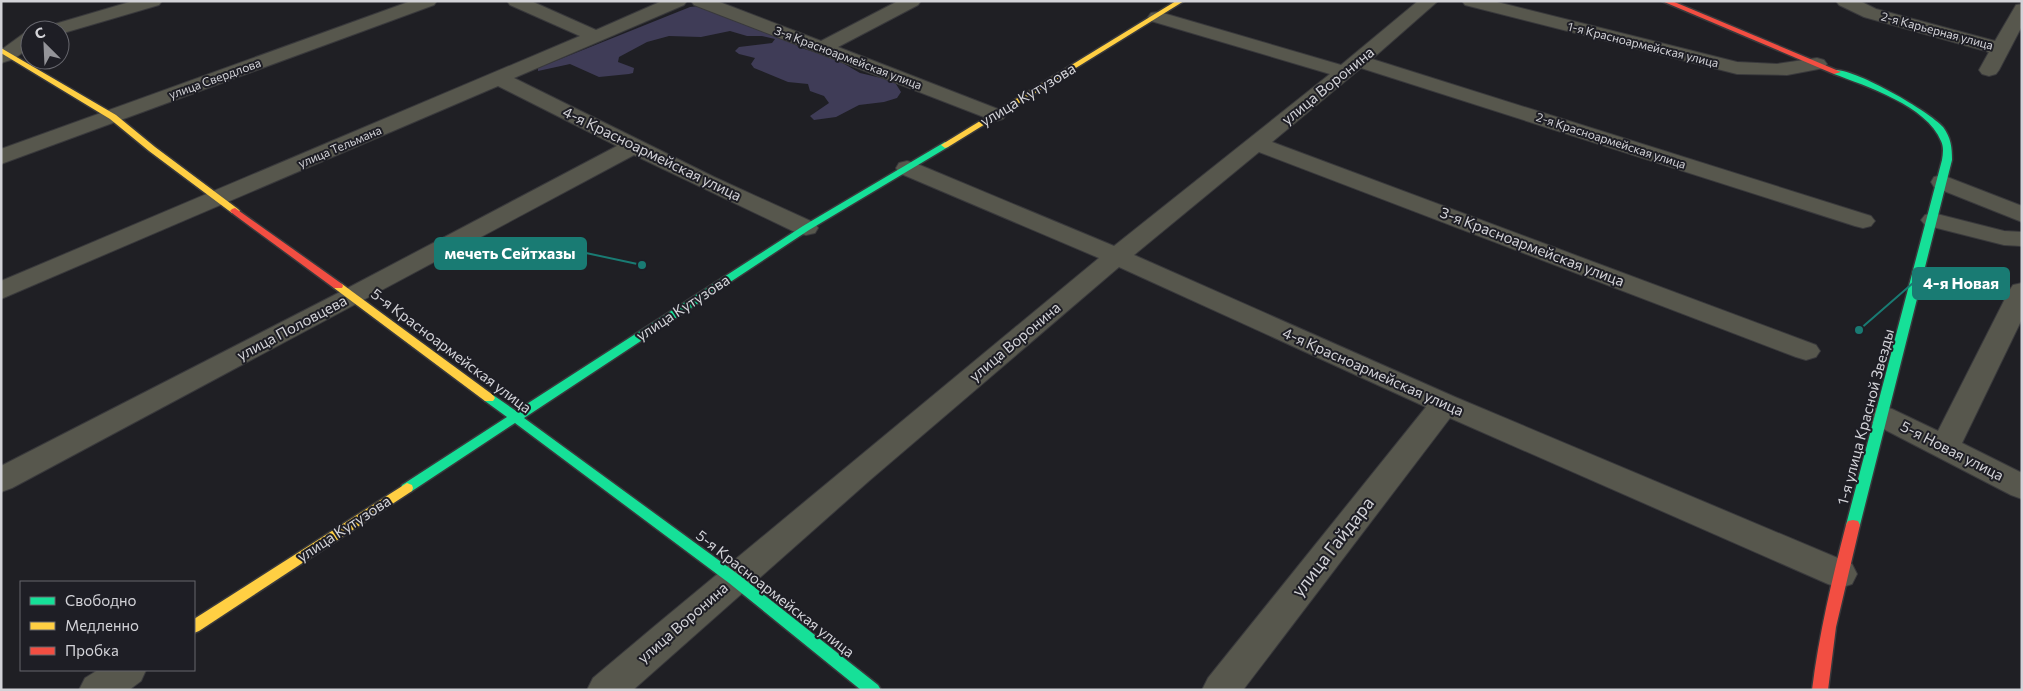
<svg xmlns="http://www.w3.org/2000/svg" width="2023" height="691" font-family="Commissioner,sans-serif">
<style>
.green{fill:#3f3c57}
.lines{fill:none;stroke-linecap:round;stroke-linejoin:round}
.street-casing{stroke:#39393c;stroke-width:2}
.fast-casing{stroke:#39393c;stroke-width:3}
.slow-casing{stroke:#39393c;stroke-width:3}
.jam-casing{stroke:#39393c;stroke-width:3}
.street{fill:#57574d;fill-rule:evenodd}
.fast{fill:#16e098;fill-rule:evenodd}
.slow{fill:#ffcf43;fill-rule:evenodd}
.jam{fill:#f24e42;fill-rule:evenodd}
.labels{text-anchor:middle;stroke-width:4;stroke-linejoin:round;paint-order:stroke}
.far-street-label{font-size:12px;fill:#d3d3d8;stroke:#1e1e25}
.street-label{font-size:15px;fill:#d3d3d8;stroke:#1e1e25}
.near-street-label{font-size:18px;fill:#d3d3d8;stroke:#1e1e25}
.leader{fill:none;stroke:#197b73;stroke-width:2}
.callout-dot{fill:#197b73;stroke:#1e1e25;stroke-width:2}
.callout{fill:#197b73;stroke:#197b73;stroke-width:2}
.callout-label{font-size:16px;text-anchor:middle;font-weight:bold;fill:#fff}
</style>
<rect width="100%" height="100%" fill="#1f1f24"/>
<polygon class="green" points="699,6 794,38 797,46 801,48 834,58 860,73 894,81 901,92 897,98 884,102 859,105 836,117 814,120 810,116 829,103 824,96 810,91 808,84 788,82 754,68 751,64 755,58 739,54 735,51 739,47 772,43 775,39 762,36 747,36 730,31 701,37 669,36 647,42 619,57 618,62 634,68 633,73 629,74 599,77 570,64 538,71 538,68 690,7"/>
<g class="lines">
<g class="street-casing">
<g id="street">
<polygon points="133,1 162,1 159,5 60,34 60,30 46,30 48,26"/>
<polygon points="411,1 437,1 434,5 1,164 1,149"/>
<polygon points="507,1 531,1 596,30 662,1 687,1 684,5 514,78 714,177 815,223 818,228 815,233 806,235 797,233 634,155 12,488 1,492 1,466 344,290 617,146 498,86 1,299 1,281 580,36 510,5"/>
<polygon points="691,1 717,1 821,41 898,1 921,1 918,5 838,47 1003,111 1006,115 1003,119 996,121 989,119 694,5"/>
<polygon points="1418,1 1438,1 1372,59 1871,216 1875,221 1871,226 1863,228 1855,226 1361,68 1272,142 1816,345 1820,351 1816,357 1806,360 1796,357 1259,152 1134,255 1455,397 1852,564 1857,574 1852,584 1840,588 1828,584 1450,418 1243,690 1202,690 1208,678 1426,407 1119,267 870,480 633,690 587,690 593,678 656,625 1099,258 899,173 896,168 899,163 907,161 915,163 1114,246 1330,74 1151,21 1148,17 1151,13 1157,12 1163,13 1341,65"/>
<polygon points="1462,1 1493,1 1737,62 1777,64 1817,58 1824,60 1827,64 1824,68 1787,75 1737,74 1465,5"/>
<polygon points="1836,1 1860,1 1876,9 1995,41 2016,5 2022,4 2022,26 1999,70 1996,74 1989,76 1982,74 1979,70 1989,52 1864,17 1839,5"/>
<polygon points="30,32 30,47 14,59 1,63 1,50 23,34"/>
<polygon points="1942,175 2022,206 2022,222 1934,187 1931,182 1934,177"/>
<polygon points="1933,213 2004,231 2022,232 2022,246 2004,245 1925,225 1921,220 1925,215"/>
<polygon points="2022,283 2022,319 1962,443 2022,473 2022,499 2011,495 1872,423 1867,416 1872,409 1882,406 1892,409 1938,431 2009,291 2013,285"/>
<polygon points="98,670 146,670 141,681 129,690 79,690 85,678"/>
</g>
</g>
<g class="fast-casing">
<g id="fast">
<path d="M 1834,70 C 1854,68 1929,111 1943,127 C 1951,138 1952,147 1952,160 L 1860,525 L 1858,529 L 1853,530 L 1848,529 L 1846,525 L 1942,160 C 1943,154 1944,147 1941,141 C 1927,106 1866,86 1834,74 Z"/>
<polygon points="945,142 949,145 948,147 809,230 524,418 739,575 878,685 881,690 861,690 729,583 515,423 412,491 407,493 402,491 401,488 402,485 507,417 485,401 483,398 485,395 493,395 516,411 803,226"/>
</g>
</g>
<g class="slow-casing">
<g id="slow">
<polygon points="1176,1 1184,1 948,147 945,148 941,145"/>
<polygon points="1,48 116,115 155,147 238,209 240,211 238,213 232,213 149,151 110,119 1,53"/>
<polygon points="338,283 342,284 493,395 495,398 493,401 485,401 334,288 333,286 334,284"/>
<polygon points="407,483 412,485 413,488 412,491 199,631 194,633 194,619"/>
</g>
</g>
<g class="jam-casing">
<g id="jam">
<polygon points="1662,1 1672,1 1841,72 1834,74"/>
<polygon points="235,208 342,284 343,286 342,288 334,288 232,213 230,211 232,209"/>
<path d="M 1853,520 L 1858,521 L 1860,525 L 1836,627 L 1828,690 L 1812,690 C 1819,634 1832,579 1846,525 L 1848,521 Z"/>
</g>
</g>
<use href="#street" class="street"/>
<use href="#fast" class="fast"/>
<use href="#slow" class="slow"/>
<use href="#jam" class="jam"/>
</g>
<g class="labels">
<g class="far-street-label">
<text transform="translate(1937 31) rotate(15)" y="4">2-я Карьерная улица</text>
<text transform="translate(1643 45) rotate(14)" y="4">1-я Красноармейская улица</text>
<text transform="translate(848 58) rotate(21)" y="4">3-я Красноармейская улица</text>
<text transform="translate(215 79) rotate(-20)" y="4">улица Свердлова</text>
<text transform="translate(1611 141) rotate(18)" y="4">2-я Красноармейская улица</text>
<text transform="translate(340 147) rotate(-23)" y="4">улица Тельмана</text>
</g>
<g class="street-label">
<text transform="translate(1328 86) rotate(-39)" y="5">улица Воронина</text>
<text transform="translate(1028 95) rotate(-31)" y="5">улица Кутузова</text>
<text transform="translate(652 154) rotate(26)" y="5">4-я Красноармейская улица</text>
<text transform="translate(1532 247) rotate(21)" y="5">3-я Красноармейская улица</text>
<text transform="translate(683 308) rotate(-33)" y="5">улица Кутузова</text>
<text transform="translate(292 328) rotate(-28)" y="5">улица Половцева</text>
<text transform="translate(1015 342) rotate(-40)" y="5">улица Воронина</text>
<text transform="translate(451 351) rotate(37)" y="5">5-я Красноармейская улица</text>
<text transform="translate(1373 372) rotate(24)" y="5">4-я Красноармейская улица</text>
<text transform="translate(1866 417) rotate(-75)" y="5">1-я улица Красной Звезды</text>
<text transform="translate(1952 451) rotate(27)" y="5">5-я Новая улица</text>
<text transform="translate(344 529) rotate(-33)" y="5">улица Кутузова</text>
<text transform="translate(775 594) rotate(38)" y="5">5-я Красноармейская улица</text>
<text transform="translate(683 623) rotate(-41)" y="5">улица Воронина</text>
</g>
<g class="near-street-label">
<text transform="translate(1333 547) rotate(-52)" y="6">улица Гайдара</text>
</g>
</g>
<path class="leader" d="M642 265L586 253M1859 330L1913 283"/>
<g class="callout-dot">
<circle cx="642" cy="265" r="5"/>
<circle cx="1859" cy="330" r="5"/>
</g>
<g class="callout">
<rect x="435" y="238" width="151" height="31" rx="5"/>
<rect x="1913" y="268" width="96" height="31" rx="5"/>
</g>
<g class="callout-label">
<text x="510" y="259">мечеть Сейтхазы</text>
<text x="1961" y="289">4-я Новая</text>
</g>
<rect width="2023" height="691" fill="none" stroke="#d3d3d8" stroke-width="5"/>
<rect x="20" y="581" width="175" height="90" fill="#1e1e25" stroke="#66666d"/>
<rect x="30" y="597" width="25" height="8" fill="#16e098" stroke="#66666d"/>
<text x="65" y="606" font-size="15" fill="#d3d3d8">Свободно</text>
<rect x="30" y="622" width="25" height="8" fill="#ffcf43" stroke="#66666d"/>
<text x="65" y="631" font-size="15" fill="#d3d3d8">Медленно</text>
<rect x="30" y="647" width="25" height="8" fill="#f24e42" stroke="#66666d"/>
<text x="65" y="656" font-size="15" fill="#d3d3d8">Пробка</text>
<g transform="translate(45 45) rotate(336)"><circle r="24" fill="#1e1e25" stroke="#66666d"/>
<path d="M0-4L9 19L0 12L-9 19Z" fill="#949499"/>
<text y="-8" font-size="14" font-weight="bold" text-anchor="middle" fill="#d3d3d8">С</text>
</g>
</svg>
